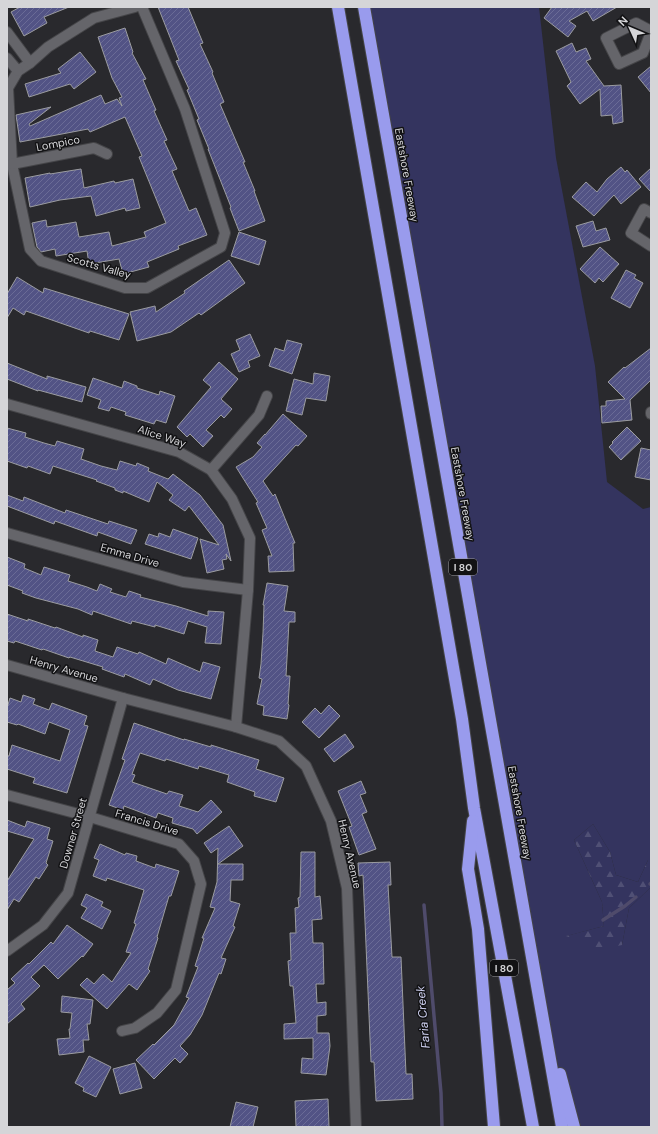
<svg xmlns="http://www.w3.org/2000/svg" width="658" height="1134" font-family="'DM Sans',sans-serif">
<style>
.grass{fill:#34345f}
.forest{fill:url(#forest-firs)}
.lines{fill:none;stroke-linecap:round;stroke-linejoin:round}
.stream{stroke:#4f4b6b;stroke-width:3.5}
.building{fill:url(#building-hatch);stroke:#9b9ca0}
.minor-casing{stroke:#454548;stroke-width:12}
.highway-casing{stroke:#454548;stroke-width:14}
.minor{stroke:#65656a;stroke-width:10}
.highway{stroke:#999bed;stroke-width:12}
.labels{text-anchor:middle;stroke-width:3;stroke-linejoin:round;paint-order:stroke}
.shield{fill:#121214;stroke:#9a9a9d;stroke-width:1}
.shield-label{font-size:10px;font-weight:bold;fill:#d5d5d8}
.street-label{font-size:11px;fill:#d5d5d8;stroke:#121214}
.water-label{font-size:12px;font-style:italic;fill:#cfd1f1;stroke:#121214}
</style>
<defs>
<pattern id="forest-firs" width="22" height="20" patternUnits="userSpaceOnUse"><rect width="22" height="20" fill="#34345f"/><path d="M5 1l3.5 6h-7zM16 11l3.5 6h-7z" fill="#505075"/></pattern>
<pattern id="building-hatch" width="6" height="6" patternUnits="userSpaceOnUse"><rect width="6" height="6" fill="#525385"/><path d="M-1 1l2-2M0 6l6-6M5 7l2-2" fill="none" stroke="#6a6b96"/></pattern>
</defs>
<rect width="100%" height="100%" fill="#29292d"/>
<polygon class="grass" points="364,7 539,7 556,158 595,366 607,482 643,509 651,507 651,860 648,860 638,882 616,875 610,852 593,824 574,840 602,902 604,926 567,936 622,945 629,908 651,887 651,1127 574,1127 539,997"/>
<polygon class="forest" points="593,824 610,852 616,875 638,882 648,860 651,860 651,887 629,908 622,945 599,950 566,936 604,926 602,902 574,840"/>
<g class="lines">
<g class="stream">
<polyline points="650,884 651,883"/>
<polyline points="424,905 441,1093 442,1127"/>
<polyline points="603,920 625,906 636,897"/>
</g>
</g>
<g class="building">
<polygon points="20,7 69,7 44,17 47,23 24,36 11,12"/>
<polygon points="158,7 188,7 203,43 200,44 213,72 212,73 224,102 220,104 245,162 243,162 255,191 254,191 265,221 239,231 230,208 231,207 208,149 209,149 197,120 199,119 187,90 189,89 176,61 179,60"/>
<polygon points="552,7 617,7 593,21 587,11 569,21 576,26 568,37 544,18"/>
<polygon points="125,28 133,52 132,53 146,79 143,80 156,110 154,111 167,140 164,141 177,169 172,171 189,211 196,208 207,235 178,246 179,249 147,262 149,267 123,274 119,259 89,264 87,251 56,256 55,249 41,252 37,247 32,223 46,220 47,227 76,222 79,237 109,232 112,246 146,237 144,232 166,223 139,157 142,156 125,117 90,132 88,129 20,142 16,115 51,107 29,124 30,126 101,95 105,104 117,99 122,106 119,98 122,97 112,78 98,37"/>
<polygon points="572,43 576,52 586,48 591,59 586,61 604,86 621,85 623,122 613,124 612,115 601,116 600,89 580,104 567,86 571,82 556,51"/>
<polygon points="80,52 96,72 74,89 70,84 29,97 25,84 61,73 58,69"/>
<polygon points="651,66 651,93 638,77"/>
<polygon points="621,167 625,172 627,170 641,187 621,204 614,195 594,216 572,197 586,182 597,192 607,179"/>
<polygon points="651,168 651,192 639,179"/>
<polygon points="81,169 84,188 114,181 115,183 133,179 140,208 126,211 125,208 96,216 91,196 60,200 30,207 25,178 50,173 50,174"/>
<polygon points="593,221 596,231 606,228 610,240 583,247 576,226"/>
<polygon points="239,232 266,241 259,265 231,256"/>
<polygon points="600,247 619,264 603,282 599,278 595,283 580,269"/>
<polygon points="229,260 245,283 201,315 199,313 171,332 137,341 130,312 155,306 156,312 185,293 184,291"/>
<polygon points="626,270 636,275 634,278 643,283 630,308 611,298"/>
<polygon points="17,277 43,293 44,288 129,314 119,340 90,331 89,333 26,311 24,315 13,308 7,318 7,294"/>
<polygon points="250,334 260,356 248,361 250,367 239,372 231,354 240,350 236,340"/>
<polygon points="287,340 302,344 292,374 269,366 275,348 284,351"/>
<polygon points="651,348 651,380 630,400 632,420 602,423 601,406 606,406 606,401 625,399 608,382 624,367 625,368"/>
<polygon points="219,362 238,379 221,399 232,409 224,418 221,415 206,430 213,436 203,447 190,434 187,437 177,427 211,387 203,380"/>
<polygon points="7,363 47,379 47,376 86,387 82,402 38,390 38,391 7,379"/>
<polygon points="314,373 330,376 326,401 306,398 302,415 286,411 294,379 313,384"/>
<polygon points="93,378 122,388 124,381 137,386 137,388 159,395 160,391 175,396 166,423 156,420 154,424 125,415 126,412 111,407 109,411 98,408 101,400 87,395"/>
<polygon points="283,414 307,436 298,446 296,445 263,481 273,496 275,494 295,543 293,543 294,571 269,572 268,556 272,556 262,530 267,528 256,503 258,502 236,467 253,457 262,447 257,443 265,434 265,435"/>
<polygon points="627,427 641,441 621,460 609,447 613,443 612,442"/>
<polygon points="7,428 26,433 25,437 44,443 55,446 57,441 84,449 81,459 101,466 117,470 120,461 136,466 137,463 149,468 148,471 168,479 173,474 200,495 223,525 231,561 226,554 227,559 222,560 224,569 207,573 200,539 219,545 189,506 185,511 169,500 173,495 157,482 149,502 123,491 123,493 115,490 115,488 96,481 97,480 53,466 50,474 28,466 27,468 7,461"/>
<polygon points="641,448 651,450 651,480 635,477"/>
<polygon points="7,495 23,501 24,497 65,513 66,510 108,524 109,521 137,530 131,544 98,532 97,536 55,521 54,524 7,506"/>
<polygon points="173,529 198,538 191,559 145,544 149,534 158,537 159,533 170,537"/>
<polygon points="7,557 25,564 24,568 41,575 44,567 70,575 68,581 87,587 97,591 100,584 112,589 110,592 126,597 129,591 141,595 140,597 176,606 208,616 208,611 224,612 221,644 205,643 207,627 188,621 184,634 155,625 155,627 132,621 131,624 93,611 92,615 78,609 36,598 22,593 23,591 7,585"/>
<polygon points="267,583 288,586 284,611 295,612 295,622 289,622 286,676 290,676 288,704 289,705 287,719 263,715 264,706 257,704 262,679 259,678 261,664 263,633 264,605 263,605"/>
<polygon points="7,614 28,621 28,619 55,628 56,627 83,637 83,635 98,640 95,651 113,657 117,647 138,654 139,652 166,664 168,658 200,672 203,662 220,667 211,699 178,690 153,679 150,685 125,674 124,677 102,669 103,667 70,657 69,658 43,649 42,650 15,641 14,643 7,641"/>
<polygon points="23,695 35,699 33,704 49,710 52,703 87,716 84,725 88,726 67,793 33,783 35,778 7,769 7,756 9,756 12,745 60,761 70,730 49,722 45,734 18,724 17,725 7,722 7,708 10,698 21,702"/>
<polygon points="329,705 340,716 319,738 302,722 315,708 321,714"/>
<polygon points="134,723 184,740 184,739 211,747 211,745 259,760 256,769 284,778 276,802 254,796 255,792 227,782 229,775 199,766 198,769 166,759 165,761 140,753 132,774 135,775 132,782 167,794 169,791 183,795 179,806 198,812 211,800 222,812 197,834 193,829 172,823 173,818 158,813 156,818 124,806 123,810 109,805 125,760 122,759"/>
<polygon points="345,734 354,747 334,762 324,749"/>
<polygon points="361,781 366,793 360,795 367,812 362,814 376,849 359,855 349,827 352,826 338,791"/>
<polygon points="7,820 25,827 27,821 50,828 47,839 53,841 46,863 48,865 39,879 36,877 19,902 14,899 7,910 7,881 34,839 7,831"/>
<polygon points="229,826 243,846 218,864 243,864 243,880 231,880 230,901 240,904 233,926 235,927 221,958 226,959 221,974 219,973 202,1015 190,1035 180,1046 188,1054 180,1063 175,1058 154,1079 136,1060 153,1044 154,1045 174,1025 189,998 186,997 198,967 195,966 204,938 202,938 215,908 210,907 217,882 218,848 211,853 204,843"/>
<polygon points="100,844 125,855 126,853 137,856 136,861 155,868 156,864 179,871 171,896 169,896 157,937 158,938 148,969 150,971 137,990 129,984 107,1009 80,985 87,978 94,984 103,974 112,982 131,953 126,952 136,924 134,923 144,890 107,878 106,881 93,876 99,860 94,858"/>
<polygon points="301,852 315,852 315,897 320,896 322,919 312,920 313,943 323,943 324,984 316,984 317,1003 326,1002 326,1015 317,1016 317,1033 329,1033 330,1046 326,1075 301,1073 302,1058 313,1059 313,1038 284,1039 284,1024 296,1023 293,986 290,986 288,961 291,960 290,933 296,933 295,908 299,907 298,898 300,897"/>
<polygon points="390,862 391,885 388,885 392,957 401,957 406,1074 412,1074 413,1099 376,1101 374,1062 371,1062 363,875 359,876 358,863"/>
<polygon points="86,894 103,902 101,906 111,911 102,929 81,918 87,908 81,905"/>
<polygon points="67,925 93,944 83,957 82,956 58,979 44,965 31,977 40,986 21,1004 25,1009 7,1024 7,990 15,983 11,979 28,963 29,964 51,942 53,944"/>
<polygon points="62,996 93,1000 90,1024 87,1024 89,1040 83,1040 84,1052 59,1055 57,1039 70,1038 69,1029 70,1029 72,1013 61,1012"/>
<polygon points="89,1056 111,1067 96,1097 83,1091 84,1088 75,1083"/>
<polygon points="135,1063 142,1088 120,1094 113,1069"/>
<polygon points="328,1099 329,1127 296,1127 295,1101"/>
<polygon points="236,1102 258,1107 253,1127 230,1127"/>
</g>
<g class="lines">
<g class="minor-casing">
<g id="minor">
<polyline points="135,7 94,18 48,47 30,63 18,71 8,88 12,164 30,249 41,261 125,288 147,288 221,247 225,233 185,109 142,7"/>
<polyline points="651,31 636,23 606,38 619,64 643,53 651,32"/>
<polyline points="7,32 30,63"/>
<polyline points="7,58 18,71"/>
<polyline points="12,164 94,148 107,154"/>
<polyline points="651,213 644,209 631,233 651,246"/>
<polyline points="7,404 179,452 211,470 232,499 250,538 248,590 236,727"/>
<polyline points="651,412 651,414"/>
<polyline points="211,470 259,415 267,396"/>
<polyline points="7,533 183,582 248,590"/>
<polyline points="7,665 123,698 236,727 279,741 306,766 331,821 347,888 356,1127"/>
<polyline points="7,795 90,817 179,844 194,861 201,884 176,990 157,1013 135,1028 122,1031"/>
<polyline points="7,951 43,925 68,893 123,698"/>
</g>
</g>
<g class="highway-casing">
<g id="highway">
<polyline points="338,7 462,719 474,808 533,1127"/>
<polyline points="364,7 562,1127"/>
<polyline points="473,821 468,869 478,929 494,1127"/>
<polyline points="560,1074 574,1127"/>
</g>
</g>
<use href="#minor" class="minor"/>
<use href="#highway" class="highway"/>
</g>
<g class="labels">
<g class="shield">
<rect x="449" y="559" width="28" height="16" rx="3"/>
<rect x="490" y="960" width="28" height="16" rx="3"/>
</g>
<g class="shield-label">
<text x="463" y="571">I 80</text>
<text x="504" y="972">I 80</text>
</g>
<g class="street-label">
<text transform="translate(58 143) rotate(-11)" y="4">Lompico</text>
<text transform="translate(407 175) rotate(80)" y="4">Eastshore Freeway</text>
<text transform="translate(99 266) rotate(16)" y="4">Scotts Valley</text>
<text transform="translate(162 436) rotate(18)" y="4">Alice Way</text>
<text transform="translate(463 494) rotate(80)" y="4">Eastshore Freeway</text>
<text transform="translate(130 555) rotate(16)" y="4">Emma Drive</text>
<text transform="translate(64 669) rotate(16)" y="4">Henry Avenue</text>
<text transform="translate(520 813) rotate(80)" y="4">Eastshore Freeway</text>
<text transform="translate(147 822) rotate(17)" y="4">Francis Drive</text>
<text transform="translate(73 833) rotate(-74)" y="4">Downer Street</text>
<text transform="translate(350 854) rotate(77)" y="4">Henry Avenue</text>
</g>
<g class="water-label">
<text transform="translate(423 1017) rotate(-95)" y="4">Faria Creek</text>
</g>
</g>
<rect width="658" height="1134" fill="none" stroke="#d5d5d8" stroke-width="16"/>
<g transform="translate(630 28) rotate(314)" stroke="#121214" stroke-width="3" paint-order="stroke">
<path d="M0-3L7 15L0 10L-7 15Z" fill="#d5d5d8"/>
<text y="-6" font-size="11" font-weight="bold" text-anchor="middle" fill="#d5d5d8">N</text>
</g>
</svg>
